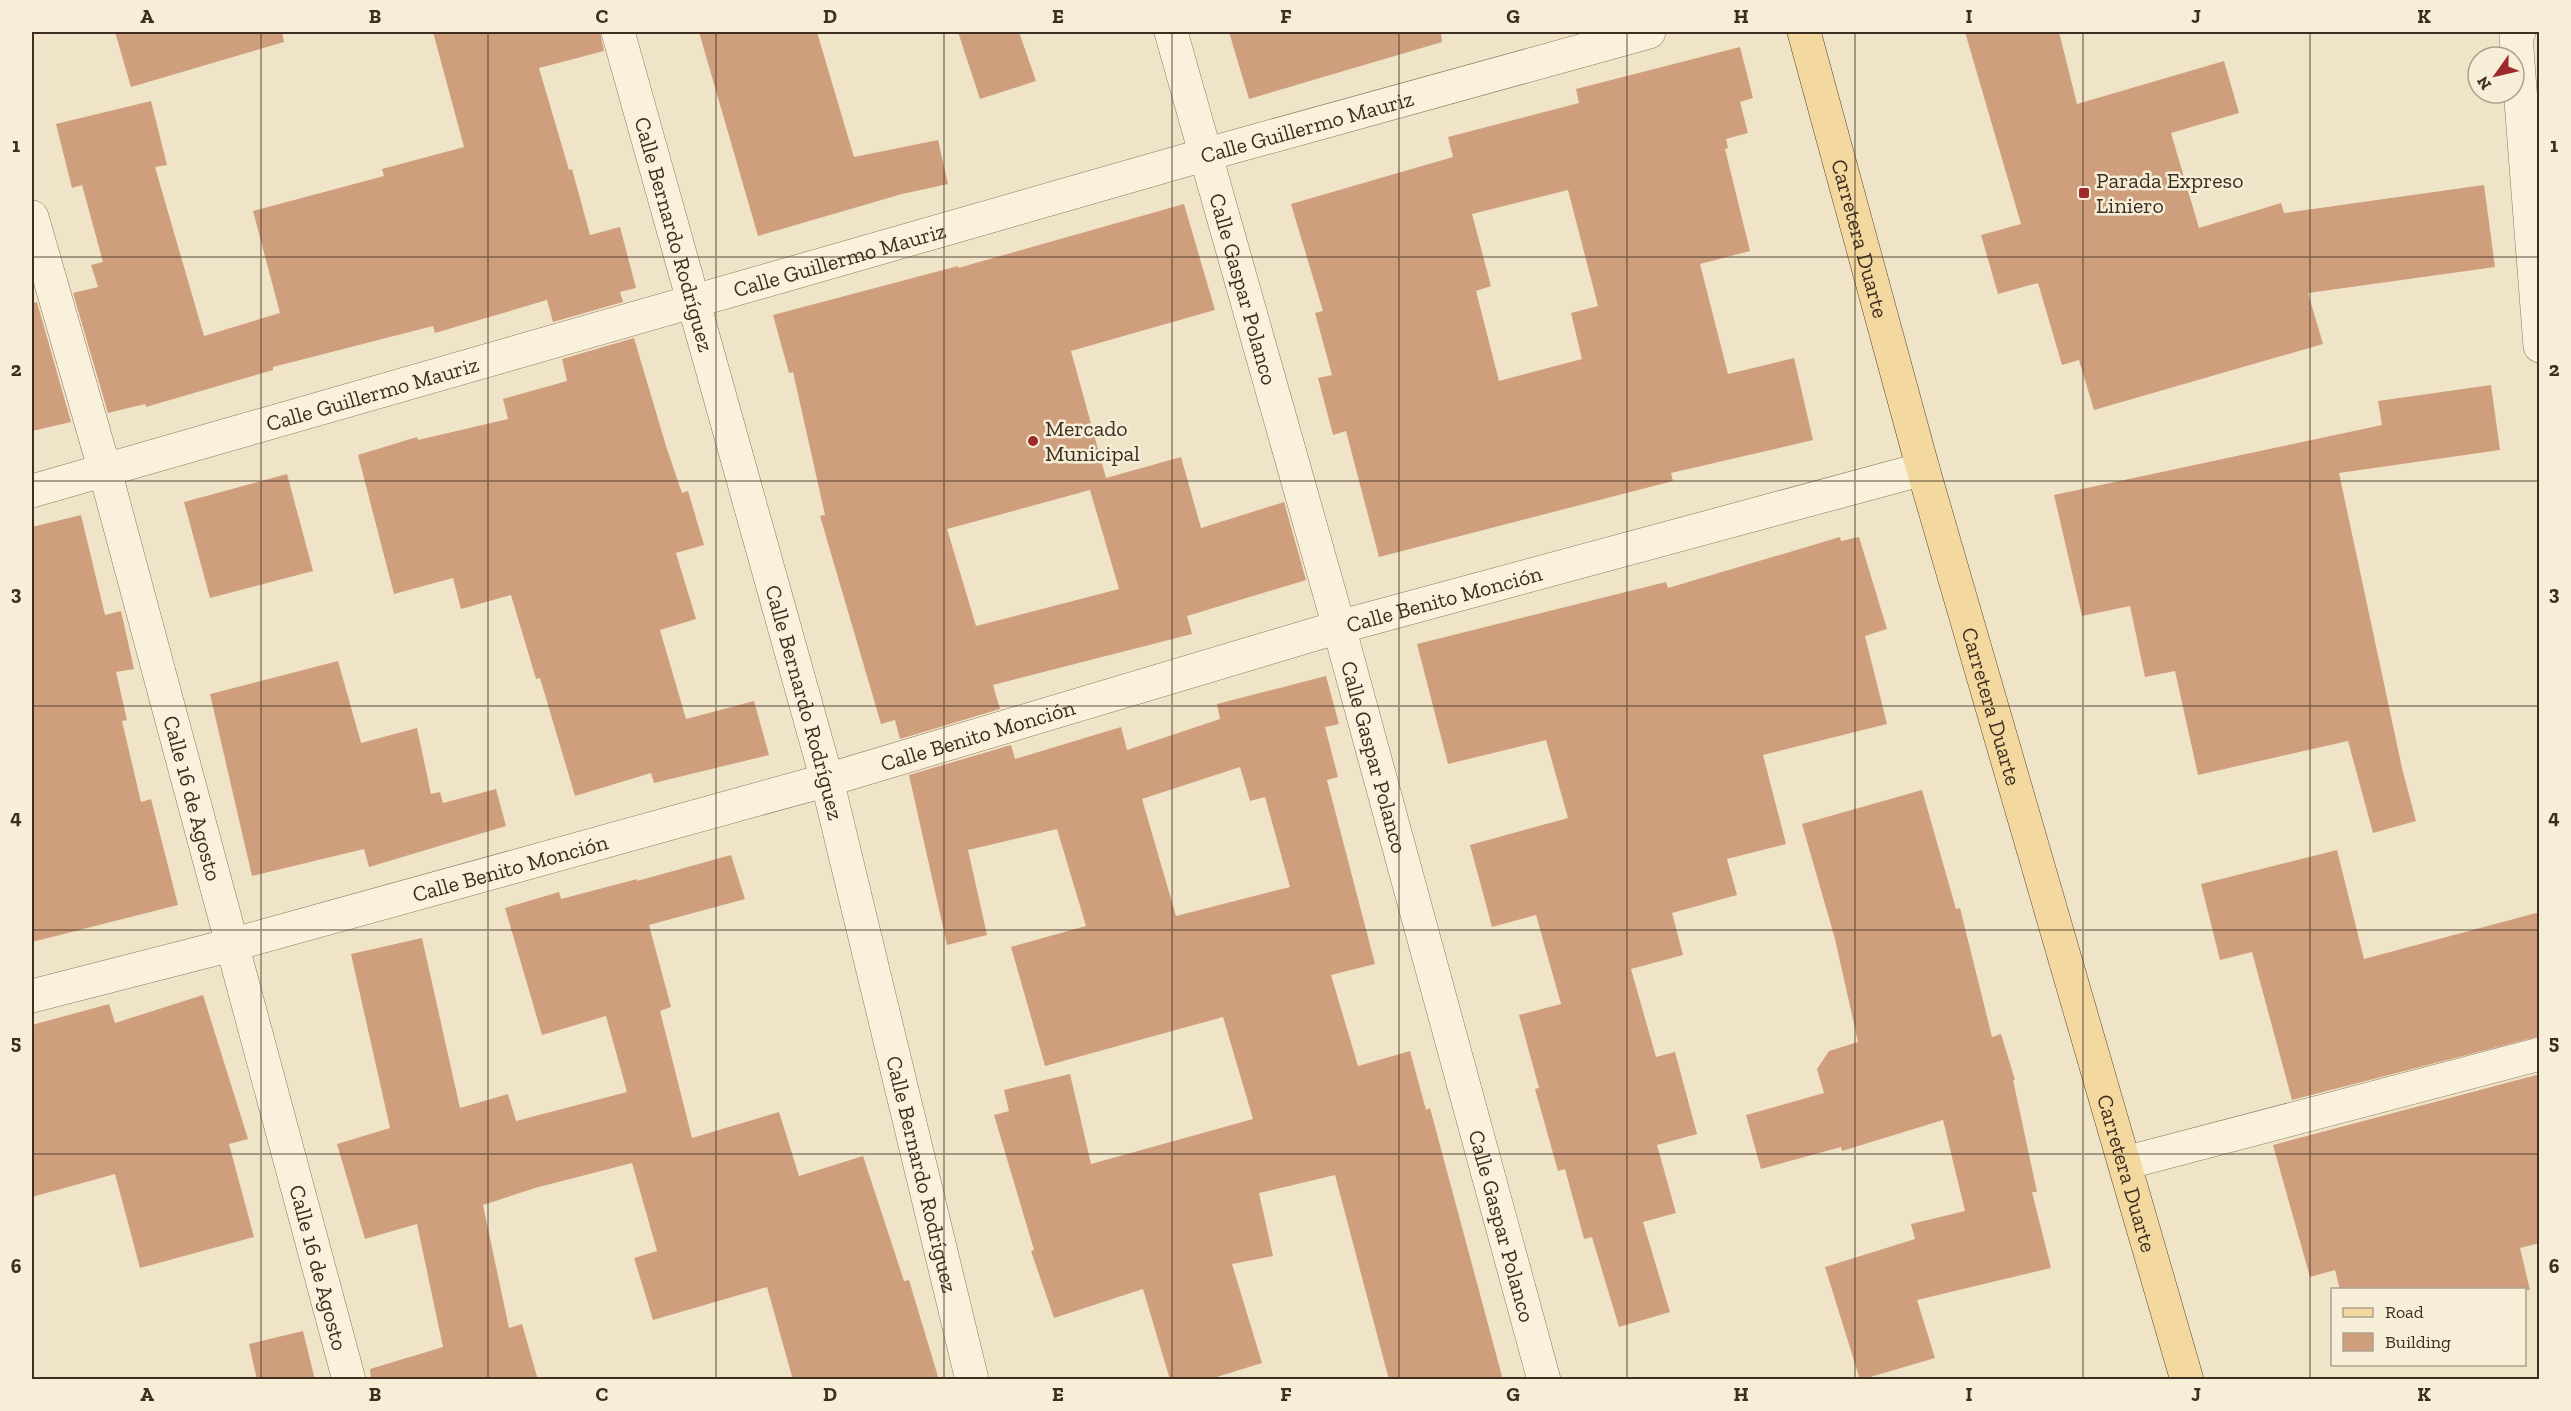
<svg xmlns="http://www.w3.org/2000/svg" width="2571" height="1411" font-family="'Zilla Slab',serif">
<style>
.building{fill:#cf9f7d;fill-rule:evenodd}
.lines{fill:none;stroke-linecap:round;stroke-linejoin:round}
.minor-casing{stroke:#8d765c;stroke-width:34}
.major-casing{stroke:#5b4430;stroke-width:34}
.minor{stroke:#faf1dc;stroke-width:33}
.major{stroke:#f3d9a0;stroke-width:33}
.grid{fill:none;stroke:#3d2e20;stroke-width:1.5;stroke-opacity:0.55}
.poi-dot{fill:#9e2a2b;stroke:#f7eed8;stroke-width:2}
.labels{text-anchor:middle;stroke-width:5;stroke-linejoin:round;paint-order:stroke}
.street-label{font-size:22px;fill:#3d2e20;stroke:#f7eed8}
.poi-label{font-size:22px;fill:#3d2e20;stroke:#f7eed8;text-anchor:start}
.neatline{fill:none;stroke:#3d2e20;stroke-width:2}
.grid-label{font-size:20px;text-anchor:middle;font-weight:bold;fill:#3d2e20}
</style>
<rect width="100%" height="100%" fill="#f0e4c8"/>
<g class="building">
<polygon points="115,32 282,32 284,42 131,87"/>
<polygon points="433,32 600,32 604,51 539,68 569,170 572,169 590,235 620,227 636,288 620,292 623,302 553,322 547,300 435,333 433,326 273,367 273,370 146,407 145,404 108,413 73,293 98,287 91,265 103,262 82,185 72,188 56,124 151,101 167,165 155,167 204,336 280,313 253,211 384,176 382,169 464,147"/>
<polygon points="699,32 817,32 854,157 938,140 948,184 902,194 758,236"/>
<polygon points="958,32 1019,32 1036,81 980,99"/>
<polygon points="1229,32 1441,32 1442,42 1249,99"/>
<polygon points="1965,32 2059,32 2077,104 2224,61 2239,113 2171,133 2199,228 2281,203 2284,213 2484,185 2495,267 2308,293 2323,344 2094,410 2079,360 2062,365 2038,283 1998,294 1981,235 2021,224"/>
<path d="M 1740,47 L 1753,98 L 1740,102 L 1748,133 L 1726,139 L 1728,148 L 1725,149 L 1750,251 L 1700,264 L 1728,374 L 1794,358 L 1813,440 L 1671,473 L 1673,481 L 1379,557 L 1346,431 L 1333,435 L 1318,378 L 1332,375 L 1315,313 L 1323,311 L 1291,204 L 1453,157 L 1448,137 L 1579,103 L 1576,89 ZM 1568,190 L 1598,306 L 1571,313 L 1582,359 L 1499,381 L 1476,291 L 1491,286 L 1472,214 Z"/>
<path d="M 1184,204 L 1215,310 L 1071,351 L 1106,478 L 1181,457 L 1201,528 L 1284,502 L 1306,580 L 1187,616 L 1192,634 L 993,685 L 1000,709 L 900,739 L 895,720 L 881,724 L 820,516 L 825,515 L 793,372 L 789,373 L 773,315 L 958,266 L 958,268 ZM 1090,490 L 1119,589 L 976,626 L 947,529 Z"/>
<polygon points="37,302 71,422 32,431 32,303"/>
<polygon points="634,338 666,446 682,493 688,491 704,545 676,553 696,619 660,630 686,719 754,701 769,755 654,783 651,773 575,796 540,678 536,679 511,595 461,609 453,578 394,594 358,455 417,437 418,440 508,419 503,399 567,381 562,359"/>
<polygon points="2491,385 2500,450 2339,473 2402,768 2416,821 2373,833 2348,741 2198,775 2175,671 2145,677 2130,606 2082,616 2054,495 2382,425 2378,401"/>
<polygon points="287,474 313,571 210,598 184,502"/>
<polygon points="81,515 105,615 121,611 134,669 116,672 127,720 122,721 141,802 151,799 178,905 32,942 32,527"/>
<polygon points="1840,537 1841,541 1859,537 1887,629 1865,636 1887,724 1763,755 1786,844 1727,859 1737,895 1672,913 1683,955 1631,969 1656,1057 1675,1052 1697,1134 1657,1145 1676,1213 1643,1222 1670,1312 1619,1327 1592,1237 1584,1239 1565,1169 1558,1171 1535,1089 1539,1088 1519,1015 1561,1004 1536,915 1492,927 1470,845 1568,818 1546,740 1448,764 1417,644 1666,582 1668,588"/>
<polygon points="338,661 361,743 417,728 431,794 440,792 443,803 496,789 506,826 369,867 364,849 252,876 210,694"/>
<path d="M 1326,676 L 1339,724 L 1325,727 L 1338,777 L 1327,780 L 1375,964 L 1331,975 L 1358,1066 L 1410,1051 L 1426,1110 L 1430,1108 L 1503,1380 L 1389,1380 L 1335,1175 L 1259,1193 L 1273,1256 L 1232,1264 L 1262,1363 L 1207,1380 L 1170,1380 L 1143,1289 L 1054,1318 L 1031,1251 L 1034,1250 L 994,1115 L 1009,1111 L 1004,1090 L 1070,1074 L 1091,1164 L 1253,1119 L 1223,1017 L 1045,1066 L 1011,947 L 1086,926 L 1057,829 L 968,850 L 987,935 L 947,945 L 909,775 L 1011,745 L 1015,759 L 1121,727 L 1127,750 L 1220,719 L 1217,704 ZM 1240,767 L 1250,801 L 1265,797 L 1290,887 L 1176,916 L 1142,799 Z"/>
<polygon points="1922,790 1956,909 1960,908 1992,1037 2001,1034 2015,1080 2013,1080 2037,1192 2032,1192 2051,1268 1917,1300 1935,1358 1860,1380 1825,1267 1915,1239 1911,1224 1965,1211 1943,1120 1842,1151 1841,1147 1761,1169 1746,1115 1824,1093 1817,1069 1829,1051 1858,1042 1835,939 1802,824"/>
<polygon points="2337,850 2364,959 2540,912 2540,1036 2292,1100 2252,952 2220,960 2201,884"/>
<polygon points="731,855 745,899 649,925 671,1007 660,1011 692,1138 779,1112 799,1176 863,1156 904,1281 909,1280 939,1380 793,1380 767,1287 653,1320 634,1258 657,1251 632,1163 535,1188 483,1205 509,1328 522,1324 538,1380 371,1380 370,1369 443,1347 417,1224 365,1239 337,1144 390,1128 351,954 422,938 460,1108 508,1094 516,1121 627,1092 606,1016 542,1035 505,908 559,892 561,899 637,879 637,881"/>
<polygon points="203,995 248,1139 229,1144 254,1237 140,1268 115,1174 32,1197 32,1025 109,1004 115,1023"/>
<polygon points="2540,1074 2540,1243 2520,1248 2530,1290 2340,1290 2335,1270 2310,1277 2273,1145"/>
<polygon points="303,1331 315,1380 257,1380 249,1344"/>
</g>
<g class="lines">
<g class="minor-casing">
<g id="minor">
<path id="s1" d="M 618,32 L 827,780 L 972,1380"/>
<path id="s2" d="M 1171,32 L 1339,627 L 1544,1380"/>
<polyline points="2519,32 2516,37 2540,346"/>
<path id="s3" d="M 32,217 L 105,471 L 349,1380"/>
<path id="s4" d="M 32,491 L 1204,155 L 1649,32"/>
<path id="s5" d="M 32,996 L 231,945 L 827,780 L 1339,627 L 1923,469"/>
<polyline points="2125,1163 2540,1054"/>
</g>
</g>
<g class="major-casing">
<g id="major">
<path id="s6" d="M 1804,32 L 1923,469 L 2187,1380"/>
</g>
</g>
<use href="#minor" class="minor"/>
<use href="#major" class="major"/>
</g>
<path class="grid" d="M 261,32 L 261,1380M 488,32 L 488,1380M 716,32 L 716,1380M 944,32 L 944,1380M 1172,32 L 1172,1380M 1399,32 L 1399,1380M 1627,32 L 1627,1380M 1855,32 L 1855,1380M 2083,32 L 2083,1380M 2310,32 L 2310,1380M 32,257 L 2540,257M 32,481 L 2540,481M 32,706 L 2540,706M 32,930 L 2540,930M 32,1154 L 2540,1154"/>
<g class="poi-dot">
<rect x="2078" y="187" width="12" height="12" rx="3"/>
<circle cx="1033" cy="441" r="6"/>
</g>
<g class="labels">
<g class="street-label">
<text dy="8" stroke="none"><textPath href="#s4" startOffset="1326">Calle Guillermo Mauriz</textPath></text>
<text dy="8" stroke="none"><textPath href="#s1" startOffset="210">Calle Bernardo Rodríguez</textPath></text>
<text dy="8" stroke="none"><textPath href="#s6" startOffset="214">Carretera Duarte</textPath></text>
<text dy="8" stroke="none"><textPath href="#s4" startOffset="840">Calle Guillermo Mauriz</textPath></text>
<text dy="8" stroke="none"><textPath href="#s2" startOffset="267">Calle Gaspar Polanco</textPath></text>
<text dy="8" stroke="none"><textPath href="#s4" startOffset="354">Calle Guillermo Mauriz</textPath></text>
<text dy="8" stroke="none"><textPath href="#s5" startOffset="1467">Calle Benito Monción</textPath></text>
<text dy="8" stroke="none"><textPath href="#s1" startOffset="696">Calle Bernardo Rodríguez</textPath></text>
<text dy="8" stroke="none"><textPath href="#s6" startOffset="700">Carretera Duarte</textPath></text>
<text dy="8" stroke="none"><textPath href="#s5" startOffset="981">Calle Benito Monción</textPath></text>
<text dy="8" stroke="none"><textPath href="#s2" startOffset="753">Calle Gaspar Polanco</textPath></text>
<text dy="8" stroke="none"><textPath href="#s3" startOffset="603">Calle 16 de Agosto</textPath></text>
<text dy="8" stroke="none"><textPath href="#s5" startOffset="495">Calle Benito Monción</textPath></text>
<text dy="8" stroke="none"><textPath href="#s6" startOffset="1186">Carretera Duarte</textPath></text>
<text dy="8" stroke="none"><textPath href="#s1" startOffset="1182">Calle Bernardo Rodríguez</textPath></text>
<text dy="8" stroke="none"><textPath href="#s2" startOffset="1239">Calle Gaspar Polanco</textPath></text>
<text dy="8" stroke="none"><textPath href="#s3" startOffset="1089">Calle 16 de Agosto</textPath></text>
</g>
<g class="poi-label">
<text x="2096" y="188">Parada Expreso<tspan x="2096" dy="25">Liniero</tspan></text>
<text x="1045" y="436">Mercado<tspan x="1045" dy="25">Municipal</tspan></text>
</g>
</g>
<rect width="2571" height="1411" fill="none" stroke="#f7eed8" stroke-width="66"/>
<rect x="2331" y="1288" width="195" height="78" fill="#f7eed8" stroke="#ada18e" stroke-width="1.5"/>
<rect x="2343" y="1308" width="30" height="9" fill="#f3d9a0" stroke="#ada18e" stroke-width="1.5"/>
<text x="2385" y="1318" font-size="18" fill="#3d2e20">Road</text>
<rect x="2343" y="1333" width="30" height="18" fill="#cf9f7d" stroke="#ada18e" stroke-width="1.5"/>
<text x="2385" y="1348" font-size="18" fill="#3d2e20">Building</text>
<g transform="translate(2496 75) rotate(236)"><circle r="28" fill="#f7eed8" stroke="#ada18e" stroke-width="1.5"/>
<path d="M0-4.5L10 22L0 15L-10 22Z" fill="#9e2a2b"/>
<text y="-9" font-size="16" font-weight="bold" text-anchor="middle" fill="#3d2e20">N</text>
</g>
<rect x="33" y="33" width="2505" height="1345" class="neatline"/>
<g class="grid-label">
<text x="147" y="23">A</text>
<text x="375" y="23">B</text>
<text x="602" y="23">C</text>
<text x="830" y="23">D</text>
<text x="1058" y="23">E</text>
<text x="1286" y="23">F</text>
<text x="1513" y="23">G</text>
<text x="1741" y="23">H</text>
<text x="1969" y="23">I</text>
<text x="2196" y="23">J</text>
<text x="2424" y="23">K</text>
<text x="16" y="152">1</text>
<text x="2554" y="152">1</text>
<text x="16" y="376">2</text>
<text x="2554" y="376">2</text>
<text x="16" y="600">3</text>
<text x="2554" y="600">3</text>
<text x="16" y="824">4</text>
<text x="2554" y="824">4</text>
<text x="16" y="1049">5</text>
<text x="2554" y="1049">5</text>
<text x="16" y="1273">6</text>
<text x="2554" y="1273">6</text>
<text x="147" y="1401">A</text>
<text x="375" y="1401">B</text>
<text x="602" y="1401">C</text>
<text x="830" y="1401">D</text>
<text x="1058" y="1401">E</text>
<text x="1286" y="1401">F</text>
<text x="1513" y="1401">G</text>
<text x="1741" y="1401">H</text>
<text x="1969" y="1401">I</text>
<text x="2196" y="1401">J</text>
<text x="2424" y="1401">K</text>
</g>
</svg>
